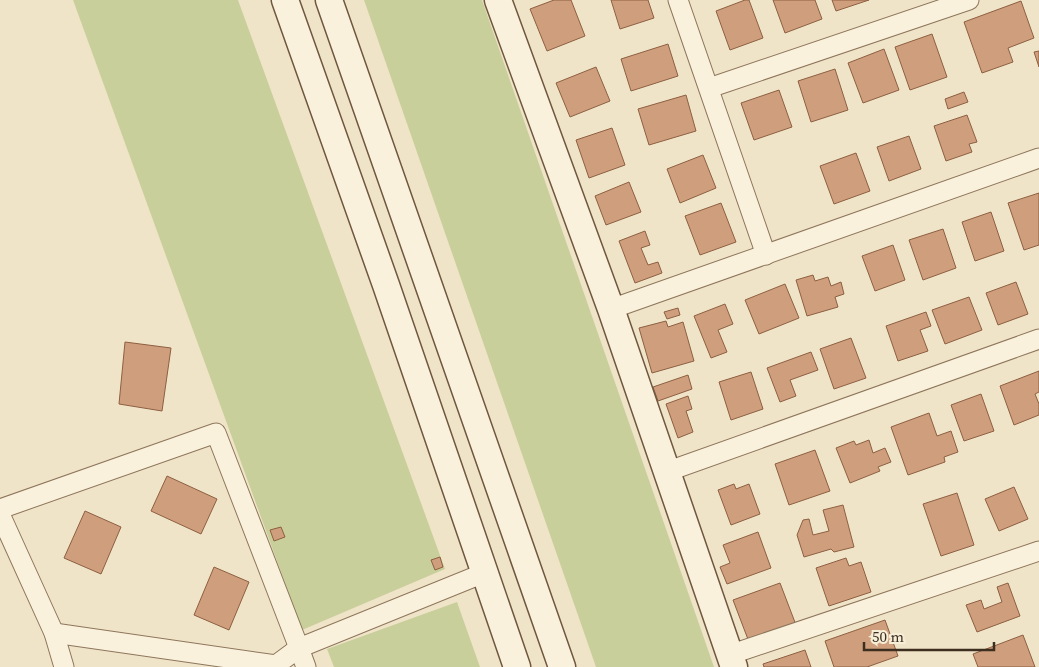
<svg xmlns="http://www.w3.org/2000/svg" width="1039" height="667" font-family="'Source Serif 4',serif">
<style>
.green{fill:#c9cf9b}
.building{fill:#cf9f7d;stroke:#8d5f41}
.lines{fill:none;stroke-linecap:round;stroke-linejoin:round}
.street-casing{stroke:#8d765c;stroke-width:21}
.secondary-casing{stroke:#6f573f;stroke-width:29}
.street{stroke:#faf1dc;stroke-width:19}
.secondary{stroke:#faf1dc;stroke-width:26}
</style>
<rect width="100%" height="100%" fill="#f0e4c8"/>
<g class="green">
<polygon points="73,0 238,0 445,569 302,630"/>
<polygon points="364,0 482,0 714,667 596,667"/>
<polygon points="457,602 480,667 334,667 327,649"/>
</g>
<g class="building">
<polygon points="554,0 571,0 585,36 547,51 530,9"/>
<polygon points="611,0 648,0 654,18 620,29"/>
<polygon points="745,0 749,0 763,38 730,50 716,11"/>
<polygon points="773,0 815,0 822,19 785,33"/>
<polygon points="832,0 869,0 836,11"/>
<polygon points="1021,1 1034,38 1008,48 1013,62 982,73 964,22"/>
<polygon points="932,34 947,77 910,90 895,47"/>
<polygon points="668,44 678,76 631,91 621,59"/>
<polygon points="884,49 899,90 863,103 848,63"/>
<polygon points="1039,51 1039,67 1034,52"/>
<polygon points="596,67 610,101 570,117 556,83"/>
<polygon points="835,69 848,110 811,122 798,81"/>
<polygon points="779,90 792,127 754,140 741,103"/>
<polygon points="964,92 968,102 948,109 945,99"/>
<polygon points="686,95 696,131 649,145 638,109"/>
<polygon points="967,115 977,142 969,144 972,152 946,161 934,126"/>
<polygon points="612,128 625,165 589,178 576,140"/>
<polygon points="909,136 921,169 889,181 877,147"/>
<polygon points="856,153 870,191 834,204 820,166"/>
<polygon points="703,155 716,188 680,203 667,169"/>
<polygon points="629,182 641,212 606,225 595,196"/>
<polygon points="1039,193 1039,245 1024,250 1008,203"/>
<polygon points="721,203 736,242 700,255 685,216"/>
<polygon points="991,212 1004,251 975,261 962,222"/>
<polygon points="943,229 956,268 923,280 909,240"/>
<polygon points="645,231 650,245 641,248 648,265 658,262 662,273 635,283 619,241"/>
<polygon points="893,245 905,280 875,291 862,256"/>
<polygon points="813,275 815,281 828,277 831,286 841,282 844,294 835,297 838,307 807,316 796,280"/>
<polygon points="1016,282 1028,314 998,325 986,293"/>
<polygon points="785,284 799,318 759,334 745,300"/>
<polygon points="969,297 982,330 945,344 932,310"/>
<polygon points="725,304 733,324 718,330 727,352 711,358 694,316"/>
<polygon points="678,308 680,315 667,319 664,312"/>
<polygon points="926,312 931,326 920,330 928,351 898,361 886,326"/>
<polygon points="666,321 668,327 683,322 694,361 652,373 639,328"/>
<polygon points="851,338 866,378 834,389 820,349"/>
<polygon points="125,342 171,348 162,411 119,404"/>
<polygon points="811,352 818,370 790,380 796,396 780,402 767,368"/>
<polygon points="1039,371 1039,392 1035,394 1039,404 1039,415 1014,425 1000,386"/>
<polygon points="751,372 763,409 731,420 719,382"/>
<polygon points="688,375 692,389 658,401 653,387"/>
<polygon points="981,394 994,431 964,441 951,405"/>
<polygon points="688,396 692,409 686,411 693,432 678,438 666,404"/>
<polygon points="929,413 937,436 951,431 958,452 944,457 945,462 908,475 891,427"/>
<polygon points="869,440 873,453 885,448 891,462 878,467 880,471 850,483 836,448 854,441 856,445"/>
<polygon points="815,450 830,491 789,505 775,464"/>
<polygon points="167,476 217,499 201,534 151,511"/>
<polygon points="734,484 736,489 749,484 760,514 731,525 718,490"/>
<polygon points="1014,487 1028,519 999,531 985,499"/>
<polygon points="957,493 974,545 941,556 923,504"/>
<polygon points="843,505 854,547 834,552 831,549 804,557 797,535 803,520 809,519 813,535 829,531 823,510"/>
<polygon points="85,511 121,527 101,574 64,558"/>
<polygon points="281,527 285,537 274,541 270,530"/>
<polygon points="758,532 771,568 727,584 720,567 730,563 723,545"/>
<polygon points="440,557 443,567 435,570 431,560"/>
<polygon points="846,558 849,566 861,562 871,592 829,606 816,568"/>
<polygon points="214,567 249,582 229,630 194,615"/>
<polygon points="780,583 796,625 749,642 733,600"/>
<polygon points="1008,583 1020,616 977,632 966,605 981,600 984,609 1002,602 997,587"/>
<polygon points="885,620 898,656 867,667 834,667 825,641"/>
<polygon points="1023,635 1035,667 978,667 973,654"/>
<polygon points="805,650 811,667 764,667 763,664"/>
</g>
<g class="lines">
<g class="street-casing">
<g id="street">
<polyline points="678,0 766,255"/>
<polyline points="709,88 969,0"/>
<polyline points="611,309 1039,158"/>
<polyline points="666,472 1039,339"/>
<polyline points="0,509 216,433 299,648 484,573"/>
<polyline points="0,514 54,633 64,667"/>
<polyline points="54,633 276,665 299,648 306,667"/>
<polyline points="729,655 1039,551"/>
</g>
</g>
<g class="secondary-casing">
<g id="secondary">
<polyline points="285,0 386,285 517,667"/>
<polyline points="329,0 562,667"/>
<polyline points="498,0 611,309 734,667"/>
</g>
</g>
<use href="#street" class="street"/>
<use href="#secondary" class="secondary"/>
</g>
<path d="M864 642v8h130v-8" fill="none" stroke="#3d2e20" stroke-width="2.5"/>
<text x="872" y="642" font-size="15" fill="#3d2e20" stroke="#f7eed8" stroke-width="4" paint-order="stroke">50 m</text>
</svg>
